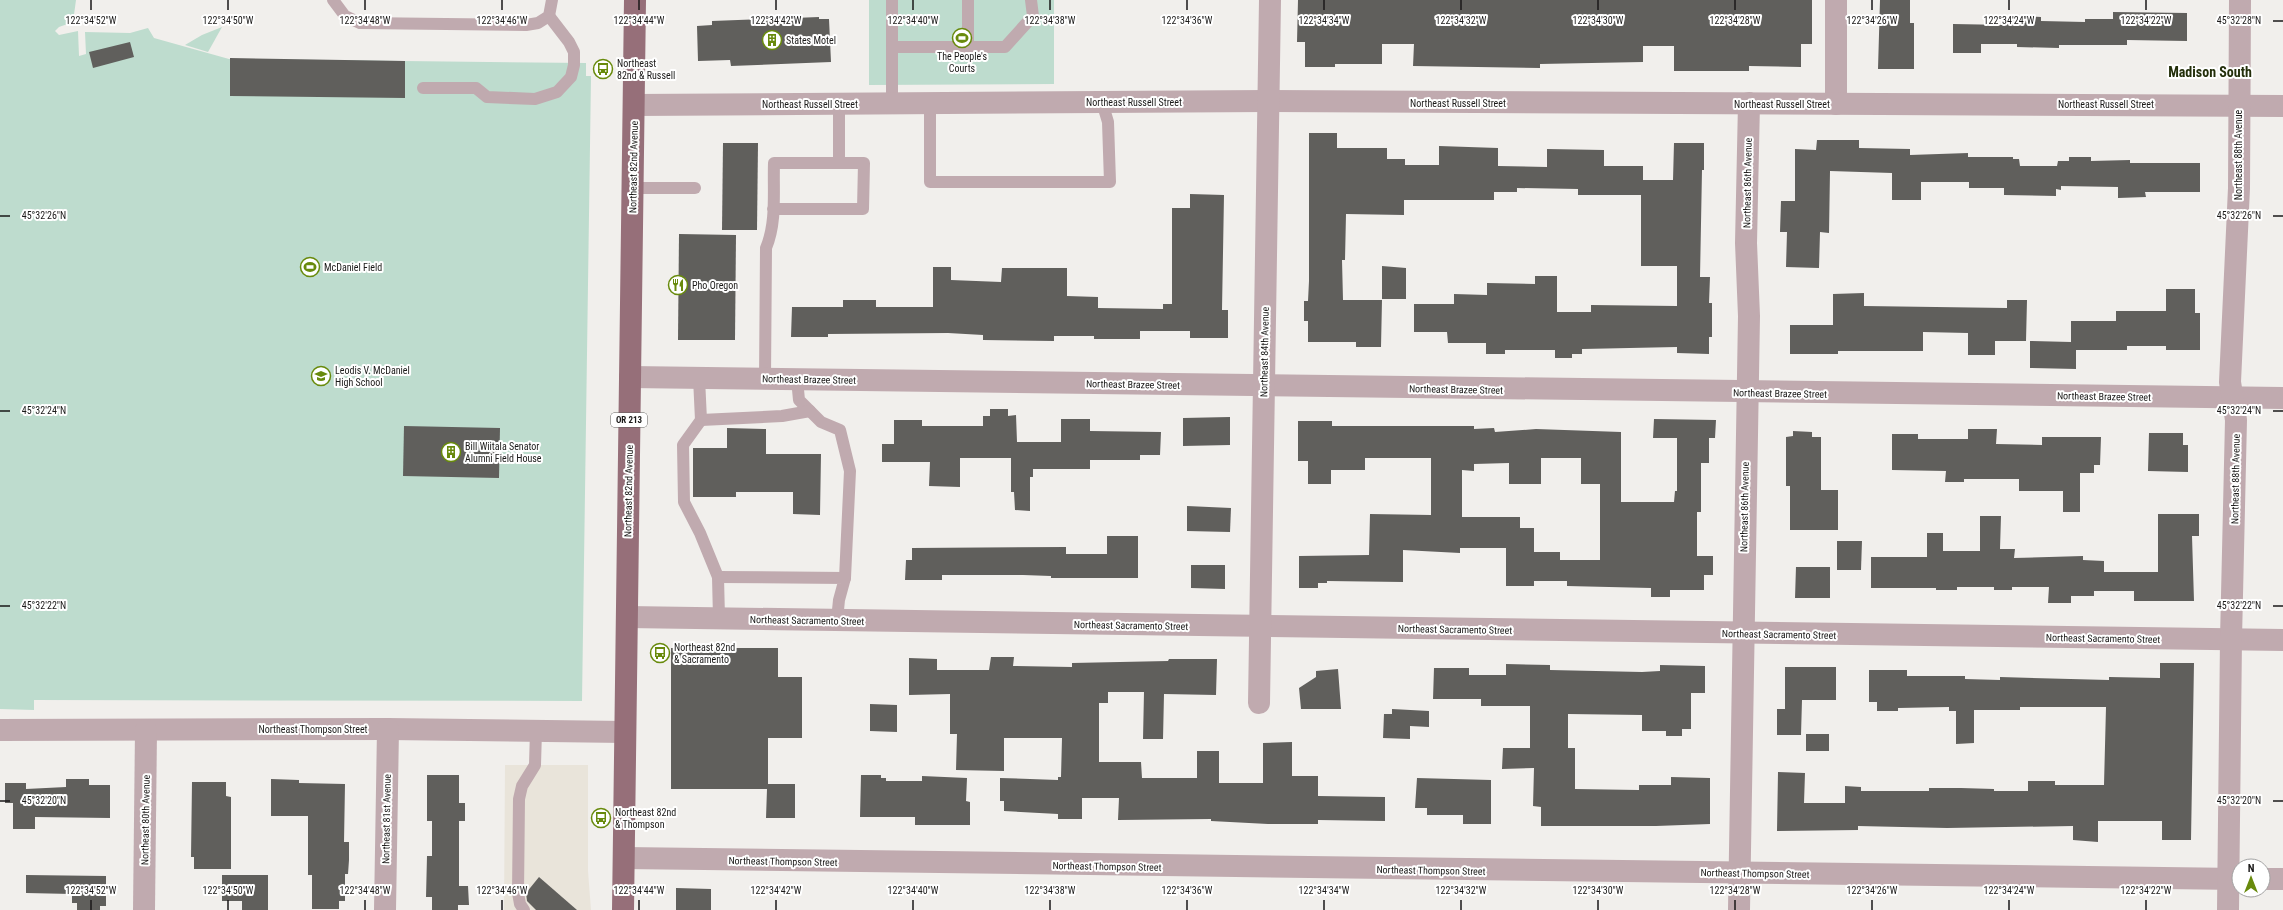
<svg xmlns="http://www.w3.org/2000/svg" width="2283" height="910" font-family="'Roboto Condensed',sans-serif">
<style>
.built{fill:#e9e4da}
.green{fill:#bedcce}
.building{fill:#605f5c;fill-rule:evenodd}
.lines{fill:none;stroke-linecap:round;stroke-linejoin:round}
.lane{stroke:#c0aaaf;stroke-width:12}
.street{stroke:#c0aaaf;stroke-width:22}
.primary{stroke:#966f79;stroke-width:22}
.ticks{fill:none;stroke:#1a1918;stroke-width:1.5}
.labels{text-anchor:middle;stroke-width:4;stroke-linejoin:round;paint-order:stroke}
.shield{fill:#fff;stroke:#5f5e5d;stroke-width:1}
.shield-label{font-size:9px;font-weight:bold;fill:#1a1918}
.poi-label{font-size:10px;fill:#1a1918;stroke:#fff;text-anchor:start}
.street-label{font-size:10px;fill:#1a1918;stroke:#fff}
.district-label{font-size:14px;font-weight:bold;fill:#232f0a;stroke:#fff}
.ticks-label{font-size:10px;text-anchor:middle;fill:#1a1918;stroke:#fff;stroke-width:4;stroke-linejoin:round;paint-order:stroke}
</style>
<rect width="100%" height="100%" fill="#f1efec"/>
<polygon class="built" points="505,765 588,765 588,871 591,910 504,910"/>
<g class="green">
<polygon points="0,0 76,0 73,22 59,27 55,31 59,35 78,31 79,56 86,54 85,32 130,33 148,28 154,38 229,59 586,63 586,76 591,76 582,701 34,700 34,710 0,709"/>
<polygon points="869,0 1054,0 1054,84 869,85"/>
<polygon points="222,27 208,52 185,45 202,35"/>
</g>
<g class="building">
<polygon points="1298,0 1812,0 1812,44 1801,44 1801,67 1749,66 1749,71 1674,71 1674,46 1643,46 1643,62 1540,64 1540,68 1413,66 1414,44 1382,44 1382,64 1335,64 1335,67 1305,67 1305,42 1297,42"/>
<polygon points="1880,0 1910,0 1910,23 1914,23 1914,69 1878,69"/>
<polygon points="2113,12 2187,13 2187,41 2127,40 2127,45 2059,45 2059,48 2017,47 2017,44 1981,44 1981,53 1953,53 1953,24 2007,25 2007,19 2020,19 2020,16 2041,17 2041,21 2085,22 2085,19 2113,19"/>
<polygon points="819,17 819,19 829,19 831,62 731,66 730,60 698,61 697,26 712,25 712,21"/>
<polygon points="130,42 134,57 93,68 89,52"/>
<polygon points="230,58 405,61 405,98 230,96"/>
<polygon points="1309,133 1337,133 1337,148 1387,148 1387,159 1405,159 1405,165 1439,165 1439,146 1498,148 1498,166 1547,167 1547,149 1604,150 1604,166 1643,166 1643,180 1673,180 1674,143 1704,143 1704,170 1702,170 1700,277 1710,277 1709,303 1712,303 1712,337 1709,337 1709,354 1677,353 1677,347 1582,349 1582,354 1572,354 1572,358 1555,358 1555,350 1505,350 1505,354 1486,354 1486,343 1448,343 1447,332 1414,332 1414,304 1454,304 1454,294 1487,295 1487,283 1535,284 1535,276 1557,276 1557,312 1591,312 1591,305 1677,306 1677,266 1641,266 1641,195 1578,195 1578,189 1517,188 1517,192 1494,192 1494,200 1404,200 1404,215 1346,214 1345,260 1342,260 1343,300 1382,300 1381,347 1356,347 1356,342 1308,342 1308,321 1304,321 1304,301 1308,301 1309,281"/>
<polygon points="1817,140 1859,140 1859,148 1910,149 1910,155 1968,153 1968,157 2013,157 2013,159 2019,159 2020,166 2057,166 2058,161 2069,161 2069,157 2091,157 2091,161 2130,160 2130,163 2200,163 2200,192 2145,192 2146,197 2118,198 2118,187 2061,186 2061,190 2056,189 2056,196 2004,195 2004,188 1969,188 1969,182 1921,182 1921,200 1892,200 1892,173 1830,171 1829,233 1820,232 1819,268 1786,267 1787,232 1780,232 1781,201 1795,201 1795,149 1816,150"/>
<polygon points="723,143 758,143 757,230 722,230"/>
<polygon points="1190,194 1224,195 1222,310 1228,310 1228,338 1190,338 1190,331 1140,331 1140,339 1094,339 1094,336 1054,336 1054,341 983,340 983,335 948,333 828,334 828,337 791,337 792,307 843,307 843,300 876,300 876,307 933,307 933,267 951,267 951,280 1001,282 1002,268 1067,268 1067,296 1098,297 1098,308 1163,309 1163,304 1172,304 1172,208 1190,208"/>
<polygon points="679,234 736,235 735,340 678,340"/>
<polygon points="1382,266 1406,268 1406,299 1382,299"/>
<polygon points="2166,289 2195,289 2195,313 2200,313 2200,350 2166,350 2166,346 2127,346 2127,350 2076,350 2076,369 2030,368 2030,341 2071,342 2071,321 2116,321 2116,311 2166,311"/>
<polygon points="1864,293 1864,306 2007,308 2007,300 2027,300 2026,341 1995,341 1995,355 1968,355 1968,333 1923,332 1923,351 1838,351 1838,354 1790,354 1790,325 1833,325 1833,294"/>
<polygon points="990,409 1008,409 1008,416 1016,415 1017,442 1061,442 1061,419 1090,419 1090,431 1161,432 1160,455 1140,455 1140,460 1090,460 1090,469 1033,469 1033,477 1030,477 1030,511 1015,510 1014,492 1011,492 1011,458 960,458 960,487 929,486 930,462 882,462 882,444 894,444 894,420 922,420 922,426 983,426 983,416 990,416"/>
<polygon points="1230,417 1230,445 1183,446 1183,418"/>
<path d="M 1654,419 L 1716,420 L 1715,438 L 1709,438 L 1709,463 L 1701,463 L 1701,512 L 1697,512 L 1697,556 L 1713,556 L 1713,575 L 1704,575 L 1704,590 L 1670,590 L 1670,597 L 1651,597 L 1651,588 L 1567,586 L 1567,581 L 1534,581 L 1534,586 L 1506,586 L 1506,548 L 1460,548 L 1460,553 L 1403,550 L 1403,582 L 1327,581 L 1327,583 L 1318,583 L 1318,588 L 1299,588 L 1299,556 L 1369,555 L 1370,514 L 1431,515 L 1431,458 L 1365,458 L 1365,470 L 1331,470 L 1331,484 L 1308,484 L 1308,461 L 1298,461 L 1298,421 L 1332,421 L 1332,426 L 1474,426 L 1474,429 L 1494,428 L 1495,432 L 1536,429 L 1621,432 L 1621,502 L 1674,502 L 1675,491 L 1677,491 L 1677,438 L 1653,438 ZM 1541,458 L 1581,458 L 1581,484 L 1600,484 L 1600,560 L 1560,560 L 1560,552 L 1534,552 L 1534,528 L 1520,528 L 1520,517 L 1462,517 L 1462,470 L 1474,471 L 1474,464 L 1509,463 L 1509,484 L 1541,484 Z"/>
<polygon points="404,426 500,428 499,478 403,476"/>
<polygon points="727,428 766,429 766,454 821,454 820,515 793,514 793,492 736,492 736,497 693,497 693,448 727,448"/>
<polygon points="1968,429 1997,429 1996,444 2042,445 2042,437 2101,437 2100,465 2094,465 2094,473 2080,473 2080,512 2063,512 2063,491 2019,491 2019,479 1964,479 1964,482 1945,482 1946,471 1892,470 1892,434 1918,434 1918,439 1968,439"/>
<polygon points="1793,431 1812,432 1812,437 1821,437 1821,490 1838,490 1838,530 1790,530 1790,486 1786,486 1786,437 1793,436"/>
<polygon points="2149,433 2183,433 2183,445 2188,445 2188,472 2148,471"/>
<polygon points="1187,506 1231,508 1230,532 1187,531"/>
<polygon points="2158,514 2199,514 2199,536 2192,536 2194,601 2134,601 2134,591 2094,591 2094,596 2071,596 2071,603 2048,603 2049,587 2012,587 2012,590 1994,590 1994,587 1957,587 1957,590 1936,590 1936,588 1871,588 1871,557 1927,557 1927,533 1943,533 1943,551 1980,551 1980,516 2001,516 2000,549 2015,549 2014,558 2083,556 2083,560 2104,561 2104,572 2158,572"/>
<polygon points="1107,536 1138,536 1138,578 1051,578 1051,576 1023,575 942,575 942,580 905,580 906,560 912,560 912,548 1066,547 1066,554 1107,554"/>
<polygon points="1837,541 1862,541 1861,570 1837,570"/>
<polygon points="1191,565 1225,565 1225,589 1191,588"/>
<polygon points="1796,567 1830,567 1830,598 1795,598"/>
<polygon points="671,648 778,648 778,677 802,677 802,738 768,738 768,784 795,784 795,818 766,818 767,789 671,789"/>
<polygon points="991,657 1014,657 1013,666 1072,667 1072,663 1168,661 1169,659 1217,659 1216,695 1164,694 1163,739 1143,739 1144,692 1108,692 1108,703 1099,703 1099,762 1141,762 1142,778 1197,778 1197,751 1219,751 1219,783 1263,783 1263,743 1292,742 1292,776 1318,776 1318,796 1385,797 1385,821 1318,820 1318,824 1268,824 1211,821 1211,819 1118,820 1119,798 1082,798 1082,819 1058,819 1058,814 1004,811 1004,801 1000,801 1000,778 1058,780 1058,777 1061,777 1062,738 1004,738 1004,771 956,770 957,734 950,734 950,694 909,695 909,658 937,659 937,670 989,670"/>
<polygon points="2160,663 2194,663 2191,840 2162,840 2162,821 2098,821 2098,842 2073,840 2073,826 1947,828 1858,826 1858,830 1777,831 1778,772 1805,773 1804,803 1845,803 1845,786 1861,787 1861,791 1929,791 1929,788 1961,788 1994,789 1994,791 2028,791 2028,781 2055,781 2055,785 2104,785 2106,707 2020,707 2020,710 1974,710 1974,743 1956,744 1956,711 1949,711 1949,707 1898,708 1898,711 1877,711 1877,702 1869,702 1869,670 1907,670 1907,676 1965,676 1965,679 2000,680 2000,677 2109,680 2109,677 2160,678"/>
<polygon points="1506,664 1550,665 1550,670 1642,672 1660,671 1660,665 1705,666 1705,693 1691,693 1691,729 1682,729 1682,736 1666,736 1666,731 1642,731 1642,715 1568,714 1568,748 1575,748 1575,789 1639,790 1639,785 1671,785 1671,777 1710,778 1710,824 1656,826 1541,826 1541,807 1533,806 1534,768 1502,769 1503,748 1530,748 1530,706 1481,706 1481,699 1433,699 1434,668 1469,668 1469,675 1506,675"/>
<polygon points="1785,667 1836,667 1836,700 1802,700 1801,735 1777,735 1777,709 1785,709"/>
<polygon points="1338,669 1341,709 1301,709 1299,688 1316,677 1316,671"/>
<polygon points="870,704 897,705 897,732 870,731"/>
<polygon points="1392,709 1429,711 1429,727 1410,726 1410,739 1383,738 1384,714 1392,714"/>
<rect x="1806" y="734" width="23" height="17"/>
<polygon points="427,775 459,775 459,803 465,803 465,821 459,821 459,886 468,886 469,905 458,905 458,910 432,910 432,897 426,897 427,856 432,856 432,821 427,821"/>
<polygon points="861,775 881,775 881,778 886,778 886,781 922,781 922,776 967,778 966,801 970,802 970,825 915,825 915,817 860,817"/>
<polygon points="1417,778 1491,780 1491,824 1463,824 1463,815 1427,815 1427,808 1415,808"/>
<polygon points="66,779 89,779 89,785 110,785 110,818 35,817 35,829 13,829 13,803 5,803 5,783 26,783 26,789 66,787"/>
<polygon points="271,779 299,780 299,783 345,784 344,842 349,842 349,860 348,874 345,874 345,901 339,901 339,909 312,909 312,875 308,875 308,816 271,816"/>
<polygon points="192,782 226,782 226,796 231,797 231,869 194,869 194,857 191,857"/>
<polygon points="26,875 106,876 106,906 100,906 100,910 77,910 77,903 72,903 72,894 26,893"/>
<polygon points="222,875 268,875 268,910 242,910 242,901 222,901"/>
<polygon points="539,877 577,910 536,910 527,901 526,893"/>
<polygon points="676,888 711,889 711,910 676,910"/>
</g>
<g class="lines">
<g class="lane">
<polyline points="333,0 345,16 360,23 526,25 538,23 549,16 552,0"/>
<polyline points="892,0 892,47"/>
<polyline points="968,47 968,0"/>
<polyline points="423,88 476,88 487,97 535,99 557,92 571,77 574,65 574,52 569,42 549,16"/>
<polyline points="892,103 892,47 1005,47 1033,16 1031,0"/>
<polyline points="930,103 930,182 1110,182 1108,122 1102,102"/>
<polyline points="839,163 839,104"/>
<polyline points="632,188 695,188"/>
<polyline points="699,378 701,420 683,445 684,502 700,533 718,577 719,618"/>
<path d="M 765,379 L 766,248 C 777,222 773,191 774,163 L 864,163 L 863,209 L 773,209"/>
<polyline points="797,379 799,400 821,422 840,430 850,471 845,578"/>
<polyline points="701,420 782,416 810,411"/>
<polyline points="718,577 845,578 839,600 837,620"/>
<polyline points="524,910 520,904 518,893 519,799 522,786 535,765 536,731"/>
</g>
<g class="street">
<polyline points="1836,104 1836,0"/>
<polyline points="634,105 1268,101 2283,106"/>
<polyline points="630,377 2283,398"/>
<polyline points="627,617 2283,640"/>
<polyline points="1259,703 1270,0"/>
<polyline points="0,730 388,729 625,732"/>
<polyline points="624,858 2239,879"/>
<polyline points="2263,879 2283,879"/>
<polyline points="144,910 146,730"/>
<polyline points="385,910 388,729"/>
<polyline points="1739,910 1749,316 1746,243 1749,103"/>
<polyline points="2228,910 2231,639 2236,420 2230,382 2239,188 2240,0"/>
</g>
<polyline class="primary" points="623,910 635,0"/>
</g>
<path class="ticks" d="M 91,0 L 91,10M 228,0 L 228,10M 365,0 L 365,10M 502,0 L 502,10M 639,0 L 639,10M 776,0 L 776,10M 913,0 L 913,10M 1050,0 L 1050,10M 1187,0 L 1187,10M 1324,0 L 1324,10M 1461,0 L 1461,10M 1598,0 L 1598,10M 1735,0 L 1735,10M 1872,0 L 1872,10M 2009,0 L 2009,10M 2146,0 L 2146,10M 2273,21 L 2283,21M 0,216 L 10,216M 2273,216 L 2283,216M 0,411 L 10,411M 2273,411 L 2283,411M 0,606 L 10,606M 2273,606 L 2283,606M 0,801 L 10,801M 2273,801 L 2283,801M 91,900 L 91,910M 228,900 L 228,910M 365,900 L 365,910M 502,900 L 502,910M 639,900 L 639,910M 776,900 L 776,910M 913,900 L 913,910M 1050,900 L 1050,910M 1187,900 L 1187,910M 1324,900 L 1324,910M 1461,900 L 1461,910M 1598,900 L 1598,910M 1735,900 L 1735,910M 1872,900 L 1872,910M 2009,900 L 2009,910M 2146,900 L 2146,910"/>
<defs>
<g id="stadium-ring" transform="scale(1)"><circle r="9.5" fill="#fff" stroke="#688a0c" stroke-width="1.5"/><path d="M0-5a6.5 5 0 1 0 0 10a6.5 5 0 1 0 0-10ZM-3.5-1.8h7v3.6h-7Z" fill="#688a0c"/></g>
<g id="building-ring" transform="scale(1)"><circle r="9.5" fill="#fff" stroke="#688a0c" stroke-width="1.5"/><path d="M-4-6H4V6H1V3H-1V6H-4ZM-2.5-4.3h1.7v1.8h-1.7ZM.8-4.3h1.7v1.8H.8ZM-2.5-1h1.7V.8h-1.7ZM.8-1h1.7V.8H.8Z" fill="#688a0c"/></g>
<g id="bus-ring" transform="scale(1)"><circle r="9.5" fill="#fff" stroke="#688a0c" stroke-width="1.5"/><path d="M-5-6H5V4H4V6H2V4H-2V6H-4V4H-5ZM-3.5-4V0h7V-4ZM-3.5 1.2v1.5H-2V1.2ZM2 1.2v1.5H3.5V1.2Z" fill="#688a0c"/></g>
<g id="restaurant-ring" transform="scale(1)"><circle r="9.5" fill="#fff" stroke="#688a0c" stroke-width="1.5"/><path d="M-5-6h1v4h1v-4h1v4h1v-4h1v5L-1.5 .5V6h-2V.5L-5-1ZM5-6V6H3V1.5H1.5Q1.5-4 5-6Z" fill="#688a0c"/></g>
<g id="school-ring" transform="scale(1)"><circle r="9.5" fill="#fff" stroke="#688a0c" stroke-width="1.5"/><path d="M0-5L7-2L0 1L-7-2ZM-4 1L0 2.5L4 1V4Q0 6-4 4Z" fill="#688a0c"/></g>
</defs>
<g fill-rule="evenodd">
<use href="#stadium-ring" x="962" y="38"/>
<use href="#building-ring" x="772" y="40"/>
<use href="#bus-ring" x="603" y="69"/>
<use href="#stadium-ring" x="310" y="267"/>
<use href="#restaurant-ring" x="678" y="285"/>
<use href="#school-ring" x="321" y="376"/>
<use href="#building-ring" x="451" y="452"/>
<use href="#bus-ring" x="660" y="653"/>
<use href="#bus-ring" x="601" y="818"/>
</g>
<g class="labels">
<rect class="shield" x="611" y="413" width="36" height="14" rx="3"/>
<g class="shield-label">
<text x="629" y="423">OR 213</text>
</g>
<g class="poi-label">
<text x="786" y="44">States Motel</text>
<text x="962" y="60" text-anchor="middle">The People's<tspan x="962" dy="12">Courts</tspan></text>
<text x="617" y="67">Northeast<tspan x="617" dy="12">82nd &amp; Russell</tspan></text>
<text x="324" y="271">McDaniel Field</text>
<text x="692" y="289">Pho Oregon</text>
<text x="335" y="374">Leodis V. McDaniel<tspan x="335" dy="12">High School</tspan></text>
<text x="465" y="450">Bill Wiitala Senator<tspan x="465" dy="12">Alumni Field House</tspan></text>
<text x="674" y="651">Northeast 82nd<tspan x="674" dy="12">&amp; Sacramento</tspan></text>
<text x="615" y="816">Northeast 82nd<tspan x="615" dy="12">&amp; Thompson</tspan></text>
</g>
<g class="street-label">
<text x="1134" y="106">Northeast Russell Street</text>
<text x="1458" y="107">Northeast Russell Street</text>
<text x="810" y="108">Northeast Russell Street</text>
<text x="1782" y="108">Northeast Russell Street</text>
<text x="2106" y="108">Northeast Russell Street</text>
<text transform="translate(2238 155) rotate(-90)" y="4">Northeast 88th Avenue</text>
<text transform="translate(633 167) rotate(-89)" y="4">Northeast 82nd Avenue</text>
<text transform="translate(1747 183) rotate(-89)" y="4">Northeast 86th Avenue</text>
<text transform="translate(1264 352) rotate(-89)" y="4">Northeast 84th Avenue</text>
<text transform="translate(809 379) rotate(1)" y="4">Northeast Brazee Street</text>
<text transform="translate(1133 384) rotate(1)" y="4">Northeast Brazee Street</text>
<text transform="translate(1456 389) rotate(1)" y="4">Northeast Brazee Street</text>
<text transform="translate(1780 393) rotate(1)" y="4">Northeast Brazee Street</text>
<text transform="translate(2104 396) rotate(1)" y="4">Northeast Brazee Street</text>
<text transform="translate(2235 479) rotate(-89)" y="4">Northeast 88th Avenue</text>
<text transform="translate(628 491) rotate(-89)" y="4">Northeast 82nd Avenue</text>
<text transform="translate(1744 507) rotate(-89)" y="4">Northeast 86th Avenue</text>
<text transform="translate(807 620) rotate(1)" y="4">Northeast Sacramento Street</text>
<text transform="translate(1131 625) rotate(1)" y="4">Northeast Sacramento Street</text>
<text transform="translate(1455 629) rotate(1)" y="4">Northeast Sacramento Street</text>
<text transform="translate(1779 634) rotate(1)" y="4">Northeast Sacramento Street</text>
<text transform="translate(2103 638) rotate(1)" y="4">Northeast Sacramento Street</text>
<text x="313" y="733">Northeast Thompson Street</text>
<text transform="translate(386 819) rotate(-89)" y="4">Northeast 81st Avenue</text>
<text transform="translate(145 820) rotate(-89)" y="4">Northeast 80th Avenue</text>
<text transform="translate(783 861) rotate(1)" y="4">Northeast Thompson Street</text>
<text transform="translate(1107 866) rotate(1)" y="4">Northeast Thompson Street</text>
<text transform="translate(1431 870) rotate(1)" y="4">Northeast Thompson Street</text>
<text transform="translate(1755 873) rotate(1)" y="4">Northeast Thompson Street</text>
</g>
<g class="district-label">
<text x="2210" y="77">Madison South</text>
</g>
</g>
<g class="ticks-label">
<text x="91" y="24">122°34'52"W</text>
<text x="228" y="24">122°34'50"W</text>
<text x="365" y="24">122°34'48"W</text>
<text x="502" y="24">122°34'46"W</text>
<text x="639" y="24">122°34'44"W</text>
<text x="776" y="24">122°34'42"W</text>
<text x="913" y="24">122°34'40"W</text>
<text x="1050" y="24">122°34'38"W</text>
<text x="1187" y="24">122°34'36"W</text>
<text x="1324" y="24">122°34'34"W</text>
<text x="1461" y="24">122°34'32"W</text>
<text x="1598" y="24">122°34'30"W</text>
<text x="1735" y="24">122°34'28"W</text>
<text x="1872" y="24">122°34'26"W</text>
<text x="2009" y="24">122°34'24"W</text>
<text x="2146" y="24">122°34'22"W</text>
<text x="2239" y="24">45°32'28"N</text>
<text x="44" y="219">45°32'26"N</text>
<text x="2239" y="219">45°32'26"N</text>
<text x="44" y="414">45°32'24"N</text>
<text x="2239" y="414">45°32'24"N</text>
<text x="44" y="609">45°32'22"N</text>
<text x="2239" y="609">45°32'22"N</text>
<text x="44" y="804">45°32'20"N</text>
<text x="2239" y="804">45°32'20"N</text>
<text x="91" y="894">122°34'52"W</text>
<text x="228" y="894">122°34'50"W</text>
<text x="365" y="894">122°34'48"W</text>
<text x="502" y="894">122°34'46"W</text>
<text x="639" y="894">122°34'44"W</text>
<text x="776" y="894">122°34'42"W</text>
<text x="913" y="894">122°34'40"W</text>
<text x="1050" y="894">122°34'38"W</text>
<text x="1187" y="894">122°34'36"W</text>
<text x="1324" y="894">122°34'34"W</text>
<text x="1461" y="894">122°34'32"W</text>
<text x="1598" y="894">122°34'30"W</text>
<text x="1735" y="894">122°34'28"W</text>
<text x="1872" y="894">122°34'26"W</text>
<text x="2009" y="894">122°34'24"W</text>
<text x="2146" y="894">122°34'22"W</text>
</g>
<g transform="translate(2251 878)"><circle r="19" fill="#ffffff" stroke="#a3a3a3"/>
<path d="M0-3L7 15L0 10L-7 15Z" fill="#688a0c"/>
<text y="-6" font-size="11" font-weight="bold" text-anchor="middle" fill="#1a1918">N</text>
</g>
</svg>
